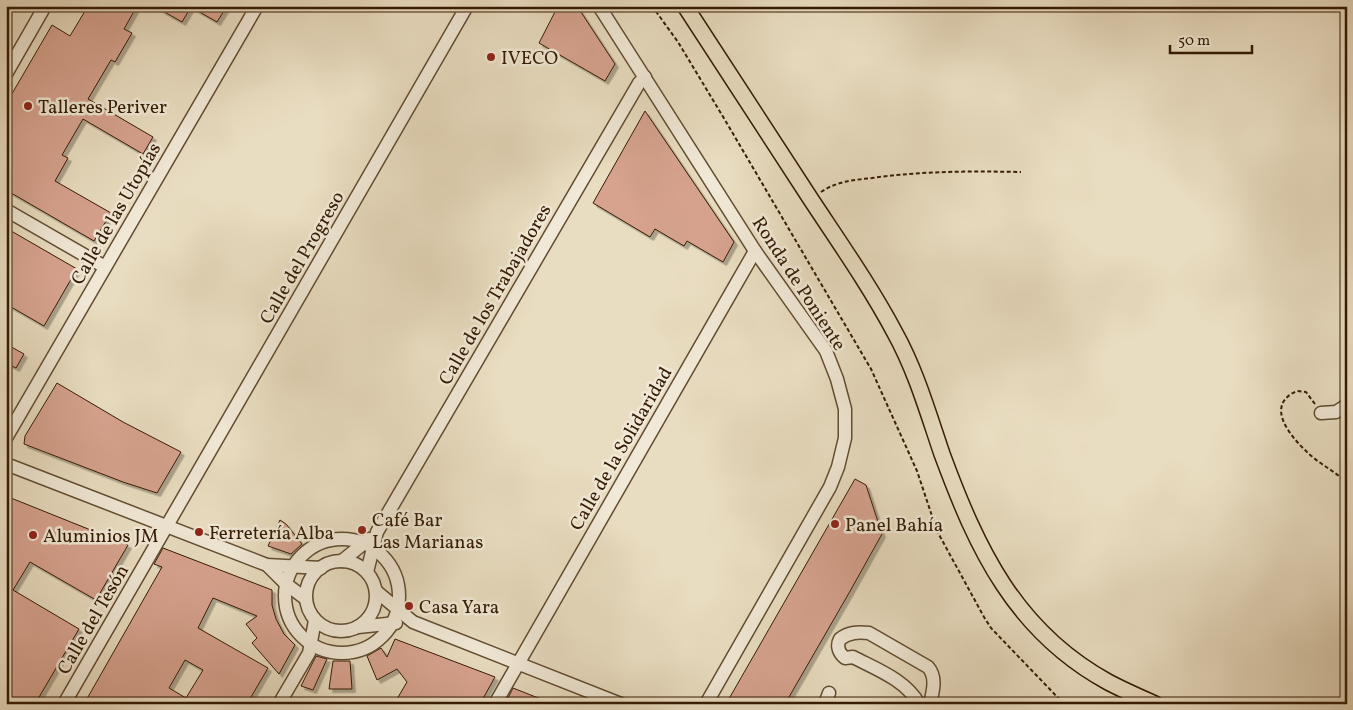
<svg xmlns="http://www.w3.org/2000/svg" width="1353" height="710" font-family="Vollkorn,serif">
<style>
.building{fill:#d7a38f;stroke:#341b03;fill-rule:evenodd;filter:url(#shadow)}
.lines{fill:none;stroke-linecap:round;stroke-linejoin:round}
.minor-casing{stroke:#614c32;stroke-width:15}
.major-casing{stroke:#341b03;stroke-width:18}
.path{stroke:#341b03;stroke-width:2;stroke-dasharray:4 2.5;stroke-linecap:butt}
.minor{stroke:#f1e9d7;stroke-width:12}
.major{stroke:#e9ddc1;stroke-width:15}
.poi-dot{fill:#8f2418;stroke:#f1e9d7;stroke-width:2}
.labels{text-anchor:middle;stroke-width:5;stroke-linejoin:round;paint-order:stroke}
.poi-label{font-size:19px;fill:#341b03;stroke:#f1e9d7;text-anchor:start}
.street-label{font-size:19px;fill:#341b03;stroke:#f1e9d7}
</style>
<defs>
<filter id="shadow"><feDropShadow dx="3.5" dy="3.5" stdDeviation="0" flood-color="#0004"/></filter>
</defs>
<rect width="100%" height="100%" fill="#e9ddc1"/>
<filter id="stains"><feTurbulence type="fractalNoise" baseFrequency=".004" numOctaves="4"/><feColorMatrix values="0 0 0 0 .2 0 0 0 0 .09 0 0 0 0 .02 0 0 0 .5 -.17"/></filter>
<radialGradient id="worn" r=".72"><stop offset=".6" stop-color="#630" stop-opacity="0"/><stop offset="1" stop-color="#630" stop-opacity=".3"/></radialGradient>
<g class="building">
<polygon points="88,6 137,6 124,29 132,33 115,62 111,60 88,99 153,137 143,154 83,119 62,155 68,158 55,181 111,213 94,241 6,190 6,104 52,25 70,36"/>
<polygon points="154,6 227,6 217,22 191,7 182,22"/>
<polygon points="558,6 577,6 615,64 605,81 539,43"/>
<polygon points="645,111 734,242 723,262 687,241 684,246 655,229 650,237 593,203"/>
<polygon points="6,228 77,269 44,326 6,304"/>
<polygon points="6,344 24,354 16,368 6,363"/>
<polygon points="57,383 123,422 181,452 157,493 123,482 24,444 25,436"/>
<polygon points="855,479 866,485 882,534 849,593 785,704 726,704"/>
<polygon points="6,496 128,545 96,600 30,562 13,590 79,629 35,704 6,704"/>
<polygon points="280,520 286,524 302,544 291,554 268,546"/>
<path d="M 163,548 L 272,590 L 272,605 L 276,619 L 284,634 L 295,645 L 279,674 L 252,643 L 257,638 L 246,624 L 257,616 L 213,598 L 198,628 L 268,668 L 247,704 L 84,704 L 162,567 L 154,564 ZM 185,660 L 203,670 L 186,698 L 169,688 Z"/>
<polygon points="395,639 495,677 480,704 394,704 407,682 397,669 377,680 367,656 381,648 387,657"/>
<polygon points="316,656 327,659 313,690 301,686"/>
<polygon points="333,661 350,661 352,689 329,689"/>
<polygon points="513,688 551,703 551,704 505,704"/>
</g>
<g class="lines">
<g class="minor-casing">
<g id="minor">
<polyline points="599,6 755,251 826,351 837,379 845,409 845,438 838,467 830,487 706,704"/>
<polyline points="6,74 45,6"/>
<polyline points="6,210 105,267"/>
<polyline points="1321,413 1336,412 1347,405"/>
<polyline points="6,438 257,6"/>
<polyline points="6,464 267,565 321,568"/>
<circle cx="342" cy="596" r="57"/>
<polyline points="342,561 369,539"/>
<circle cx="341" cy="596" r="35"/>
<polyline points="267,565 286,584 306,599"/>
<polyline points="367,572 377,532 639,83 645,77"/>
<polyline points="376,591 413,622 621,704"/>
<polyline points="358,627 396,623"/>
<polyline points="64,704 467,6"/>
<polyline points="279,704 309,653 315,620"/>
<polyline points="495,704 755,251"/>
<polyline points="825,704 829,693"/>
<path d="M 919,704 C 906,680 876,669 853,657 L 845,658 C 839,653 836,646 840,639 C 849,632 858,632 869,633 L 928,667 C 937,677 933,691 930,704"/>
</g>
</g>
<g class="major-casing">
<path id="major" d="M 685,6 C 727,70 769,134 810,198 C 839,242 870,286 895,333 C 916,371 928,413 942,454 C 977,549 1015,631 1108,682 C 1123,690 1139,697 1155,704"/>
</g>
<g class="path">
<polyline points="652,6 678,42 725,120 871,369 917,471 937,531 984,617 991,628 1064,704"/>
<path d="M 821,192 C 837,181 854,180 872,178 C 922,171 971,171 1021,172"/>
<path d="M 1315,404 L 1306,392 L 1297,391 C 1264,405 1290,436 1307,452 C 1319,464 1335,471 1347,483"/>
</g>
<use href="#minor" class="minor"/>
<use href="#major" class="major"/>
</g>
<g class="poi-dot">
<circle cx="491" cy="57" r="5"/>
<circle cx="28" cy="106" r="5"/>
<circle cx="835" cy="524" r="5"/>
<circle cx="362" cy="530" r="5"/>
<circle cx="199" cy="532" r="5"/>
<circle cx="33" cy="535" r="5"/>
<circle cx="409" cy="606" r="5"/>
</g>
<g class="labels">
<g class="poi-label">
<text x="501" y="64">IVECO</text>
<text x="38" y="113">Talleres Periver</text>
<text x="372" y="526">Café Bar<tspan x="372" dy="22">Las Marianas</tspan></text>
<text x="845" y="531">Panel Bahía</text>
<text x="209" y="539">Ferretería Alba</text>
<text x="43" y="542">Aluminios JM</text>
<text x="419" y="613">Casa Yara</text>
</g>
<g class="street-label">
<text transform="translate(115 213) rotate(-60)" y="7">Calle de las Utopías</text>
<text transform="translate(301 257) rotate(-60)" y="7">Calle del Progreso</text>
<text transform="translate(800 283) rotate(57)" y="7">Ronda de Poniente</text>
<text transform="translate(494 294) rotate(-60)" y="7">Calle de los Trabajadores</text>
<text transform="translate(620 448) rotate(-60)" y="7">Calle de la Solidaridad</text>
<text transform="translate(92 619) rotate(-60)" y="7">Calle del Tesón</text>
</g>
</g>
<rect width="1353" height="710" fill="none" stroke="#e9ddc1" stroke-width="25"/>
<rect x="8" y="8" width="1338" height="695" fill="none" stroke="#341b03" stroke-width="2.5"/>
<rect x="12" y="12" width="1328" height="685" fill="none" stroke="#341b03"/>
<path d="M1170 45v8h82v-8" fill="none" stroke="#341b03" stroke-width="2.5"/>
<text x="1178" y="45" font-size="15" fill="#341b03" stroke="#f1e9d7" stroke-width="4" paint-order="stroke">50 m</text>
<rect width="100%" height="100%" filter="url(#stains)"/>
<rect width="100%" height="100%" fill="url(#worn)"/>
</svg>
